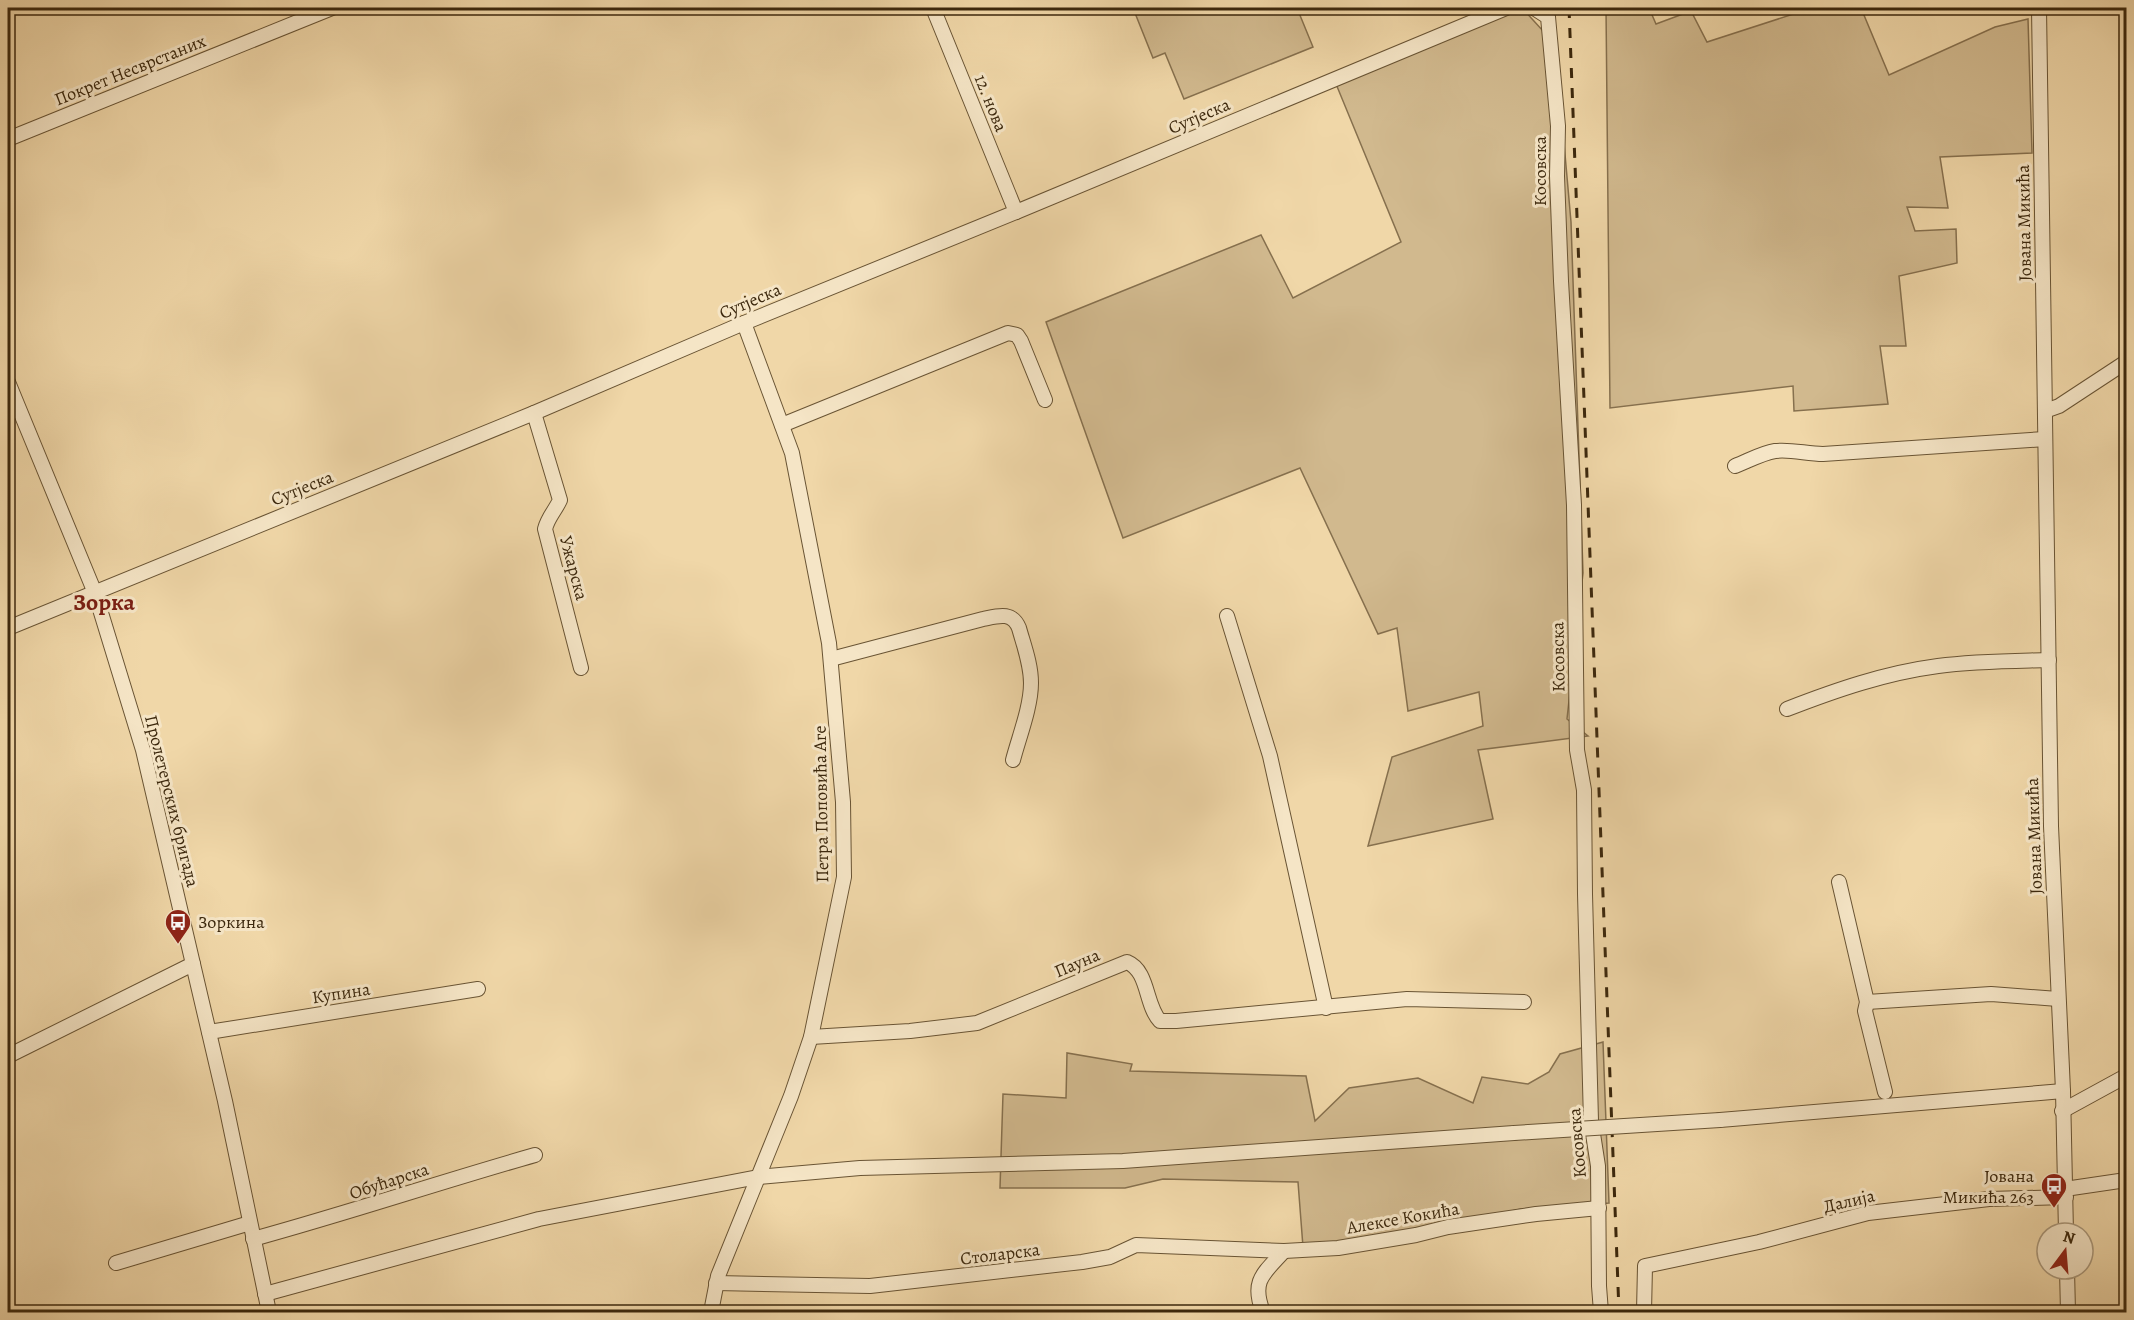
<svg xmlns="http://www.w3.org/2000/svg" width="2134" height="1320" font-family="Alegreya,serif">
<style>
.green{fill:#d1b98e;stroke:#86704e;stroke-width:1.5}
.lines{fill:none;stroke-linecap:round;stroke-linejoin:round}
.minor-casing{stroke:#695434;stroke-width:16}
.minor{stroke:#f5e5c6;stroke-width:14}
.rail{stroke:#3c280d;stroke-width:3;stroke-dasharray:10 10;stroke-linecap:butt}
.minor-bridge-casing{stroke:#695434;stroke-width:16;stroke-linecap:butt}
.minor-bridge{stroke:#f5e5c6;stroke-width:14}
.labels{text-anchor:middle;stroke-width:6;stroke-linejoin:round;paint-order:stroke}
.street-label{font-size:18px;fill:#3c280d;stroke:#f5e5c6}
.poi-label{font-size:18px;fill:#3c280d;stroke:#f5e5c6;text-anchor:start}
.district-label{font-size:24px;font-weight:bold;fill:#7a1f14;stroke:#f5e5c6}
</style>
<rect width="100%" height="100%" fill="#f0d7a8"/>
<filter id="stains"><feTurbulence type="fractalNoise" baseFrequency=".00333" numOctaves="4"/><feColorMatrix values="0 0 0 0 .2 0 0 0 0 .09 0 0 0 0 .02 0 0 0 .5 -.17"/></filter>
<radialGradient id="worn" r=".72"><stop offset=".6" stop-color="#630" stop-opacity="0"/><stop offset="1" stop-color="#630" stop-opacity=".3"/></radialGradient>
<g class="green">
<polygon points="1133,8 1297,8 1313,47 1184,99 1165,53 1153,58"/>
<polygon points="1517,8 1522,8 1544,32 1561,109 1571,222 1583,573 1567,719 1588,736 1478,750 1493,819 1368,846 1392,757 1483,726 1479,692 1408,711 1397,628 1378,634 1300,468 1123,538 1046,322 1261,235 1293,298 1401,242 1336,84"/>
<polygon points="1606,8 1649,8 1656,24 1691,11 1707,42 1812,8 1861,8 1889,75 1995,27 2028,19 2032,153 1940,157 1948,208 1907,207 1915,231 1956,229 1957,263 1899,276 1906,346 1880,346 1888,404 1794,411 1793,386 1610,408"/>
<polygon points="1603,1042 1609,1203 1521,1209 1395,1236 1303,1247 1298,1182 1163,1179 1125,1188 1000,1188 1003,1094 1066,1098 1067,1053 1132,1064 1130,1071 1306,1076 1315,1121 1349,1088 1418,1078 1473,1103 1482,1077 1528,1084 1549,1072 1560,1054"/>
</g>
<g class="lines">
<g class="minor-casing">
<g id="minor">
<polyline points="933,8 1016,212"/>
<polyline points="1534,8 1548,17 1558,126 1557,176 1561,281 1574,505 1577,750 1584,790 1585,894 1591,1121 1598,1166 1599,1286 1601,1312"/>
<polyline points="2039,8 2051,826 2063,1091 2066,1233"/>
<polyline points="8,139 332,8"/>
<polyline points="8,382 95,593 143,750 225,1101 269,1312"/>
<polyline points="2045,411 2059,406 2126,362"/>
<path d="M 534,413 L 560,500 C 555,511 548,517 545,529 L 581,668"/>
<polyline points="782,425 1008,333 1017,335 1021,341 1045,400"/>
<path d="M 1735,466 C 1748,461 1762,453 1775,451 C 1791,449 1807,454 1823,454 L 2045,439"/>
<polyline points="1227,616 1270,756 1326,1008"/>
<polyline points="8,628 534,413 744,323 1016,212 1506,8"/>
<path d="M 831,659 L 983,619 C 998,616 1012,611 1019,628 C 1024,646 1031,664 1031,683 C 1031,707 1019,737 1013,760"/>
<path d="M 1787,709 C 1836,690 1885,673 1938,666 C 1975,661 2012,661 2049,660"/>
<polyline points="1839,882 1867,1002 1865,1011 1885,1092"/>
<polyline points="1867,1002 1991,994 2058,999"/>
<polyline points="209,1032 478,989"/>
<path d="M 811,1037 L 910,1031 L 977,1023 L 1127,962 C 1149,971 1145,1005 1160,1021 L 1176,1021 L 1407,999 L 1524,1002"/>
<polyline points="8,1056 193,964"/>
<polyline points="2062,1111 2126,1076"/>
<polyline points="1720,1120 2063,1091"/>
<polyline points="2065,1189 2126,1180"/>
<path d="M 253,1239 C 348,1213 440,1182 535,1155"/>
<polyline points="116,1263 250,1223"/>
<polyline points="2067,1269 2068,1312"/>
<polyline points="716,1283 870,1286 1082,1262 1110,1257 1136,1245 1284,1251 1338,1248 1416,1235 1448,1227 1536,1214 1599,1208"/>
<polyline points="265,1294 539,1219 758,1177 860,1168 1123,1161 1514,1133"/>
<polyline points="711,1312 718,1276 791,1096 811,1037 844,877 843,802 829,643 792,453 744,323"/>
<path d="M 1263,1312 C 1251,1281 1263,1274 1284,1251"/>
<polyline points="1644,1312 1645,1266 1759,1242 1868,1213 1989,1199 2066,1197"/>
</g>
</g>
<use href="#minor" class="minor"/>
<polyline class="rail" points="1569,8 1619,1312"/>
<g class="minor-bridge-casing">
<polyline id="minor-bridge" points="1514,1133 1720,1120"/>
</g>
<use href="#minor-bridge" class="minor-bridge"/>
</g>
<defs>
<g id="bus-pin" transform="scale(1.35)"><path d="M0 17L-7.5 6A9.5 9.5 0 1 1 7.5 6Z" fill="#8f2418" stroke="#f5e5c6"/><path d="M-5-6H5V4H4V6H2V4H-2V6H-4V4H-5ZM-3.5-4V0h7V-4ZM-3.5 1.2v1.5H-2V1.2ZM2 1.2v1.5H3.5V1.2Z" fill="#fff"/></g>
</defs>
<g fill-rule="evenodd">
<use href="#bus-pin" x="178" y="922"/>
<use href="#bus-pin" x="2054" y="1186"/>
</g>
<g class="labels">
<g class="street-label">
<text transform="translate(130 70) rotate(-22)" y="6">Покрет Несврстаних</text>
<text transform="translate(991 103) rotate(68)" y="6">12. нова</text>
<text transform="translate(1199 116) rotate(-23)" y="6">Сутјеска</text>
<text transform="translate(1540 171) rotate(-90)" y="6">Косовска</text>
<text transform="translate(2024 223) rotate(-91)" y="6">Јована Микића</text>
<text transform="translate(750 301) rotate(-23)" y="6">Сутјеска</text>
<text transform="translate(302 488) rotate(-22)" y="6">Сутјеска</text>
<text transform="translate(574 568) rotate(75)" y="6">Ужарска</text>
<text transform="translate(1558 657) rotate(-91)" y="6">Косовска</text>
<text transform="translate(172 801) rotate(76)" y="6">Пролетерских бригада</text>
<text transform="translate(821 804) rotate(-91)" y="6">Петра Поповића Аге</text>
<text transform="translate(2034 836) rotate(-92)" y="6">Јована Микића</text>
<text transform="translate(1077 963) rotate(-23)" y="6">Пауна</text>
<text transform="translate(341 993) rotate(-9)" y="6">Купина</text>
<text transform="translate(1577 1143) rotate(-95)" y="6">Косовска</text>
<text transform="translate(389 1181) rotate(-18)" y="6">Обућарска</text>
<text transform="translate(1849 1201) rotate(-13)" y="6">Далија</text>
<text transform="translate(1403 1218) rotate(-10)" y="6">Алексе Кокића</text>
<text transform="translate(1000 1254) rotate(-7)" y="6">Столарска</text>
</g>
<g class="poi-label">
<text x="198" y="928">Зоркина</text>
<text x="2034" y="1182" text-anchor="end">Јована<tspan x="2034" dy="21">Микића 263</tspan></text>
</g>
<g class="district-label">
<text x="104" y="610">Зорка</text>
</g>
</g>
<rect width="2134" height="1320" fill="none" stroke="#f0d7a8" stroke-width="30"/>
<rect x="9" y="9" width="2116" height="1302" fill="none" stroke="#3c280d" stroke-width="3"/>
<rect x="15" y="15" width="2104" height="1290" fill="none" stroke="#3c280d" stroke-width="1.5"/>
<g transform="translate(2065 1251) rotate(16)"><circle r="28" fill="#f5e5c6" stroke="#ab997c" stroke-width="1.5"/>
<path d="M0-4.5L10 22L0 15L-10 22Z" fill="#8f2418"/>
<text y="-9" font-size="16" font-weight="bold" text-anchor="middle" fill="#3c280d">N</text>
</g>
<rect width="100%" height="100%" filter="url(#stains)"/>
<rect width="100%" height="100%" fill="url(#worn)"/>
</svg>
